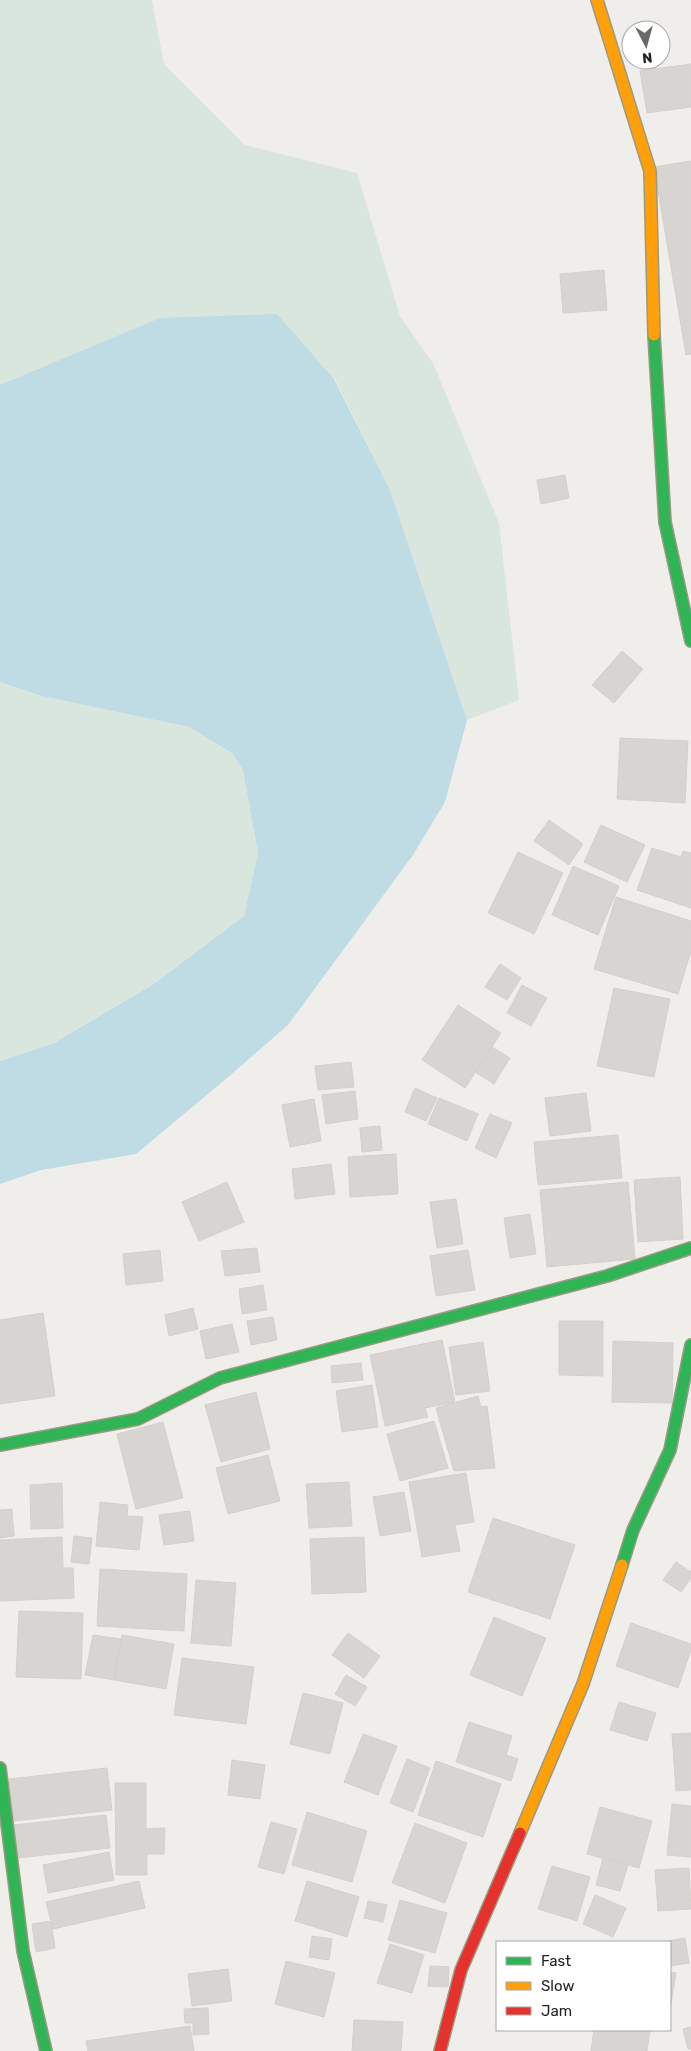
<svg xmlns="http://www.w3.org/2000/svg" width="691" height="2051" font-family="Rubik,sans-serif">
<style>
.wetland{fill:#d9e6de}
.water{fill:#bfdbe3}
.building{fill:#d7d4d2;stroke:#d3d0cc}
.lines{fill:none;stroke-linecap:round;stroke-linejoin:round}
.fast-casing{stroke:#999a82;stroke-width:14}
.slow-casing{stroke:#999a82;stroke-width:14}
.jam-casing{stroke:#999a82;stroke-width:14}
.fast{stroke:#30b455;stroke-width:11}
.slow{stroke:#ff9f0a;stroke-width:11}
.jam{stroke:#e5322d;stroke-width:11}
</style>
<rect width="100%" height="100%" fill="#f0eeeb"/>
<g class="wetland">
<polygon points="0,0 152,0 164,64 245,145 357,173 400,316 433,363 499,523 519,700 467,720 390,490 335,379 0,385"/>
<polygon points="0,682 42,696 189,727 232,753 243,770 258,853 244,916 154,984 54,1043 0,1061"/>
</g>
<polygon class="water" points="277,314 334,379 390,490 467,720 445,802 413,855 288,1025 227,1078 136,1154 41,1170 0,1184 0,1061 54,1043 154,984 244,916 258,853 243,770 232,753 189,727 42,696 0,682 0,385 160,318"/>
<g class="building">
<polygon points="691,64 691,107 647,113 640,71"/>
<polygon points="691,161 691,354 686,355 654,167"/>
<polygon points="604,270 607,310 563,313 560,274"/>
<polygon points="565,475 569,498 541,504 537,480"/>
<polygon points="622,651 643,669 614,703 592,685"/>
<polygon points="620,738 688,741 685,803 617,799"/>
<polygon points="549,820 583,844 569,865 534,841"/>
<polygon points="601,825 645,845 627,882 584,862"/>
<polygon points="652,848 681,857 683,851 691,853 691,908 637,890"/>
<polygon points="518,852 563,873 534,934 488,913"/>
<polygon points="573,866 619,886 598,935 552,915"/>
<polygon points="616,897 691,921 691,951 678,994 594,969"/>
<polygon points="500,964 521,978 507,1000 485,987"/>
<polygon points="522,985 547,998 531,1026 507,1013"/>
<polygon points="614,988 670,999 654,1077 597,1066"/>
<polygon points="458,1005 501,1033 465,1088 422,1060"/>
<polygon points="492,1047 510,1058 494,1084 475,1072"/>
<polygon points="351,1062 354,1087 318,1090 315,1066"/>
<polygon points="415,1088 437,1098 426,1121 405,1112"/>
<polygon points="355,1091 358,1119 326,1124 322,1095"/>
<polygon points="586,1093 591,1131 550,1136 545,1098"/>
<polygon points="439,1098 478,1114 467,1141 428,1124"/>
<polygon points="314,1099 321,1141 290,1147 282,1105"/>
<polygon points="490,1114 512,1123 496,1158 475,1148"/>
<polygon points="380,1126 382,1150 362,1152 360,1128"/>
<polygon points="618,1135 622,1178 538,1185 534,1142"/>
<polygon points="396,1154 398,1194 350,1197 348,1157"/>
<polygon points="331,1164 335,1194 295,1199 292,1169"/>
<polygon points="680,1177 683,1239 638,1242 634,1180"/>
<polygon points="227,1182 244,1222 199,1241 182,1202"/>
<polygon points="628,1182 635,1259 547,1267 540,1190"/>
<polygon points="456,1199 463,1244 437,1248 430,1202"/>
<polygon points="530,1214 536,1254 510,1258 504,1218"/>
<polygon points="257,1248 260,1272 225,1276 221,1251"/>
<polygon points="160,1250 163,1281 126,1285 123,1254"/>
<polygon points="468,1250 475,1290 436,1296 430,1256"/>
<polygon points="263,1285 267,1310 242,1314 239,1289"/>
<polygon points="193,1308 198,1329 169,1336 165,1315"/>
<polygon points="43,1313 55,1396 0,1404 0,1320"/>
<polygon points="273,1317 277,1340 251,1345 247,1321"/>
<polygon points="559,1321 603,1321 603,1376 559,1375"/>
<polygon points="232,1324 239,1352 206,1359 200,1331"/>
<polygon points="442,1340 455,1402 425,1408 428,1417 385,1426 370,1355"/>
<polygon points="613,1341 673,1343 672,1403 612,1402"/>
<polygon points="483,1342 490,1391 456,1395 449,1347"/>
<polygon points="361,1363 363,1380 332,1383 331,1366"/>
<polygon points="372,1385 378,1427 342,1432 336,1391"/>
<polygon points="256,1392 270,1449 221,1462 205,1405"/>
<polygon points="478,1396 481,1407 487,1406 495,1468 454,1471 436,1408"/>
<polygon points="434,1421 448,1468 400,1481 387,1434"/>
<polygon points="163,1422 183,1498 136,1509 117,1434"/>
<polygon points="268,1455 280,1501 228,1514 216,1468"/>
<polygon points="466,1473 474,1522 455,1525 460,1551 422,1557 409,1482"/>
<polygon points="349,1482 352,1526 309,1528 306,1484"/>
<polygon points="62,1483 63,1528 31,1529 30,1485"/>
<polygon points="404,1492 411,1531 380,1536 373,1497"/>
<polygon points="100,1502 128,1505 127,1516 143,1517 139,1550 96,1546"/>
<polygon points="12,1509 14,1536 0,1538 0,1510"/>
<polygon points="190,1511 194,1541 164,1545 159,1515"/>
<polygon points="493,1518 575,1545 550,1619 468,1592"/>
<polygon points="74,1536 92,1538 89,1564 71,1562"/>
<polygon points="62,1537 63,1568 73,1568 74,1598 0,1601 0,1540"/>
<polygon points="364,1537 366,1592 312,1594 310,1539"/>
<polygon points="676,1562 691,1572 691,1578 681,1592 663,1580"/>
<polygon points="100,1569 187,1574 184,1631 97,1626"/>
<polygon points="196,1580 236,1583 231,1646 191,1643"/>
<polygon points="19,1611 83,1613 81,1679 16,1677"/>
<polygon points="494,1617 546,1638 522,1696 470,1675"/>
<polygon points="631,1623 691,1644 691,1650 678,1688 616,1666"/>
<polygon points="348,1633 380,1656 364,1678 332,1655"/>
<polygon points="93,1635 121,1639 114,1680 85,1675"/>
<polygon points="122,1635 174,1644 166,1689 114,1680"/>
<polygon points="182,1658 254,1667 246,1724 174,1715"/>
<polygon points="346,1675 367,1687 355,1706 335,1694"/>
<polygon points="303,1693 343,1703 330,1754 290,1744"/>
<polygon points="619,1702 656,1713 647,1741 610,1730"/>
<polygon points="469,1722 512,1736 506,1755 518,1759 511,1781 456,1762"/>
<polygon points="691,1733 691,1790 676,1791 672,1734"/>
<polygon points="363,1734 397,1746 378,1795 344,1782"/>
<polygon points="407,1759 430,1768 413,1812 390,1803"/>
<polygon points="232,1760 265,1765 260,1799 228,1795"/>
<polygon points="436,1761 501,1784 483,1837 418,1815"/>
<polygon points="107,1768 112,1810 14,1821 9,1779"/>
<polygon points="115,1783 146,1783 146,1829 165,1828 164,1854 147,1854 147,1875 116,1875"/>
<polygon points="672,1804 691,1806 691,1857 667,1855"/>
<polygon points="600,1807 652,1821 639,1868 587,1854"/>
<polygon points="307,1812 367,1831 352,1882 292,1865"/>
<polygon points="106,1815 110,1848 17,1858 13,1825"/>
<polygon points="271,1822 297,1829 284,1874 258,1867"/>
<polygon points="415,1823 467,1843 445,1903 392,1883"/>
<polygon points="109,1852 114,1880 48,1893 43,1865"/>
<polygon points="603,1858 628,1865 620,1891 596,1885"/>
<polygon points="552,1866 590,1877 577,1921 538,1909"/>
<polygon points="689,1868 691,1909 658,1911 655,1870"/>
<polygon points="139,1881 145,1908 53,1929 46,1902"/>
<polygon points="307,1881 359,1897 347,1937 295,1921"/>
<polygon points="595,1895 626,1908 613,1937 583,1924"/>
<polygon points="400,1900 447,1913 435,1953 388,1940"/>
<polygon points="368,1901 387,1905 383,1922 364,1918"/>
<polygon points="51,1921 55,1948 36,1952 32,1924"/>
<polygon points="312,1936 332,1939 329,1960 309,1957"/>
<polygon points="685,1938 689,1963 670,1966 670,1942 661,1942"/>
<polygon points="390,1944 424,1955 412,1993 377,1983"/>
<polygon points="286,1961 335,1973 324,2017 275,2004"/>
<polygon points="430,1966 449,1967 448,1987 428,1986"/>
<polygon points="228,1969 232,2001 192,2006 188,1974"/>
<polygon points="670,1972 676,1973 670,2010"/>
<polygon points="208,2008 209,2034 193,2035 193,2023 185,2023 184,2009"/>
<polygon points="354,2020 403,2022 401,2051 352,2051"/>
<polygon points="190,2026 194,2051 88,2051 86,2041"/>
<polygon points="691,2027 691,2049 688,2049 683,2029"/>
<polygon points="594,2030 650,2030 647,2051 591,2051"/>
</g>
<g class="lines">
<g class="fast-casing">
<g id="fast">
<polyline points="654,335 665,522 691,641"/>
<polyline points="0,1445 138,1419 220,1378 607,1276 691,1248"/>
<polyline points="622,1565 633,1530 670,1450 691,1345"/>
<polyline points="0,1768 23,1951 46,2051"/>
</g>
</g>
<g class="slow-casing">
<g id="slow">
<polyline points="597,0 650,171 654,335"/>
<polyline points="520,1833 583,1684 622,1565"/>
</g>
</g>
<g class="jam-casing">
<polyline id="jam" points="440,2051 461,1970 520,1833"/>
</g>
<use href="#fast" class="fast"/>
<use href="#slow" class="slow"/>
<use href="#jam" class="jam"/>
</g>
<rect x="496" y="1941" width="175" height="90" fill="#ffffff" stroke="#a7a7a7"/>
<rect x="506" y="1957" width="25" height="8" fill="#30b455" stroke="#a7a7a7"/>
<text x="541" y="1966" font-size="15" fill="#222222">Fast</text>
<rect x="506" y="1982" width="25" height="8" fill="#ff9f0a" stroke="#a7a7a7"/>
<text x="541" y="1991" font-size="15" fill="#222222">Slow</text>
<rect x="506" y="2007" width="25" height="8" fill="#e5322d" stroke="#a7a7a7"/>
<text x="541" y="2016" font-size="15" fill="#222222">Jam</text>
<g transform="translate(646 45) rotate(174)"><circle r="24" fill="#ffffff" stroke="#a7a7a7"/>
<path d="M0-4L9 19L0 12L-9 19Z" fill="#6a6968"/>
<text y="-8" font-size="14" font-weight="bold" text-anchor="middle" fill="#222222">N</text>
</g>
</svg>
